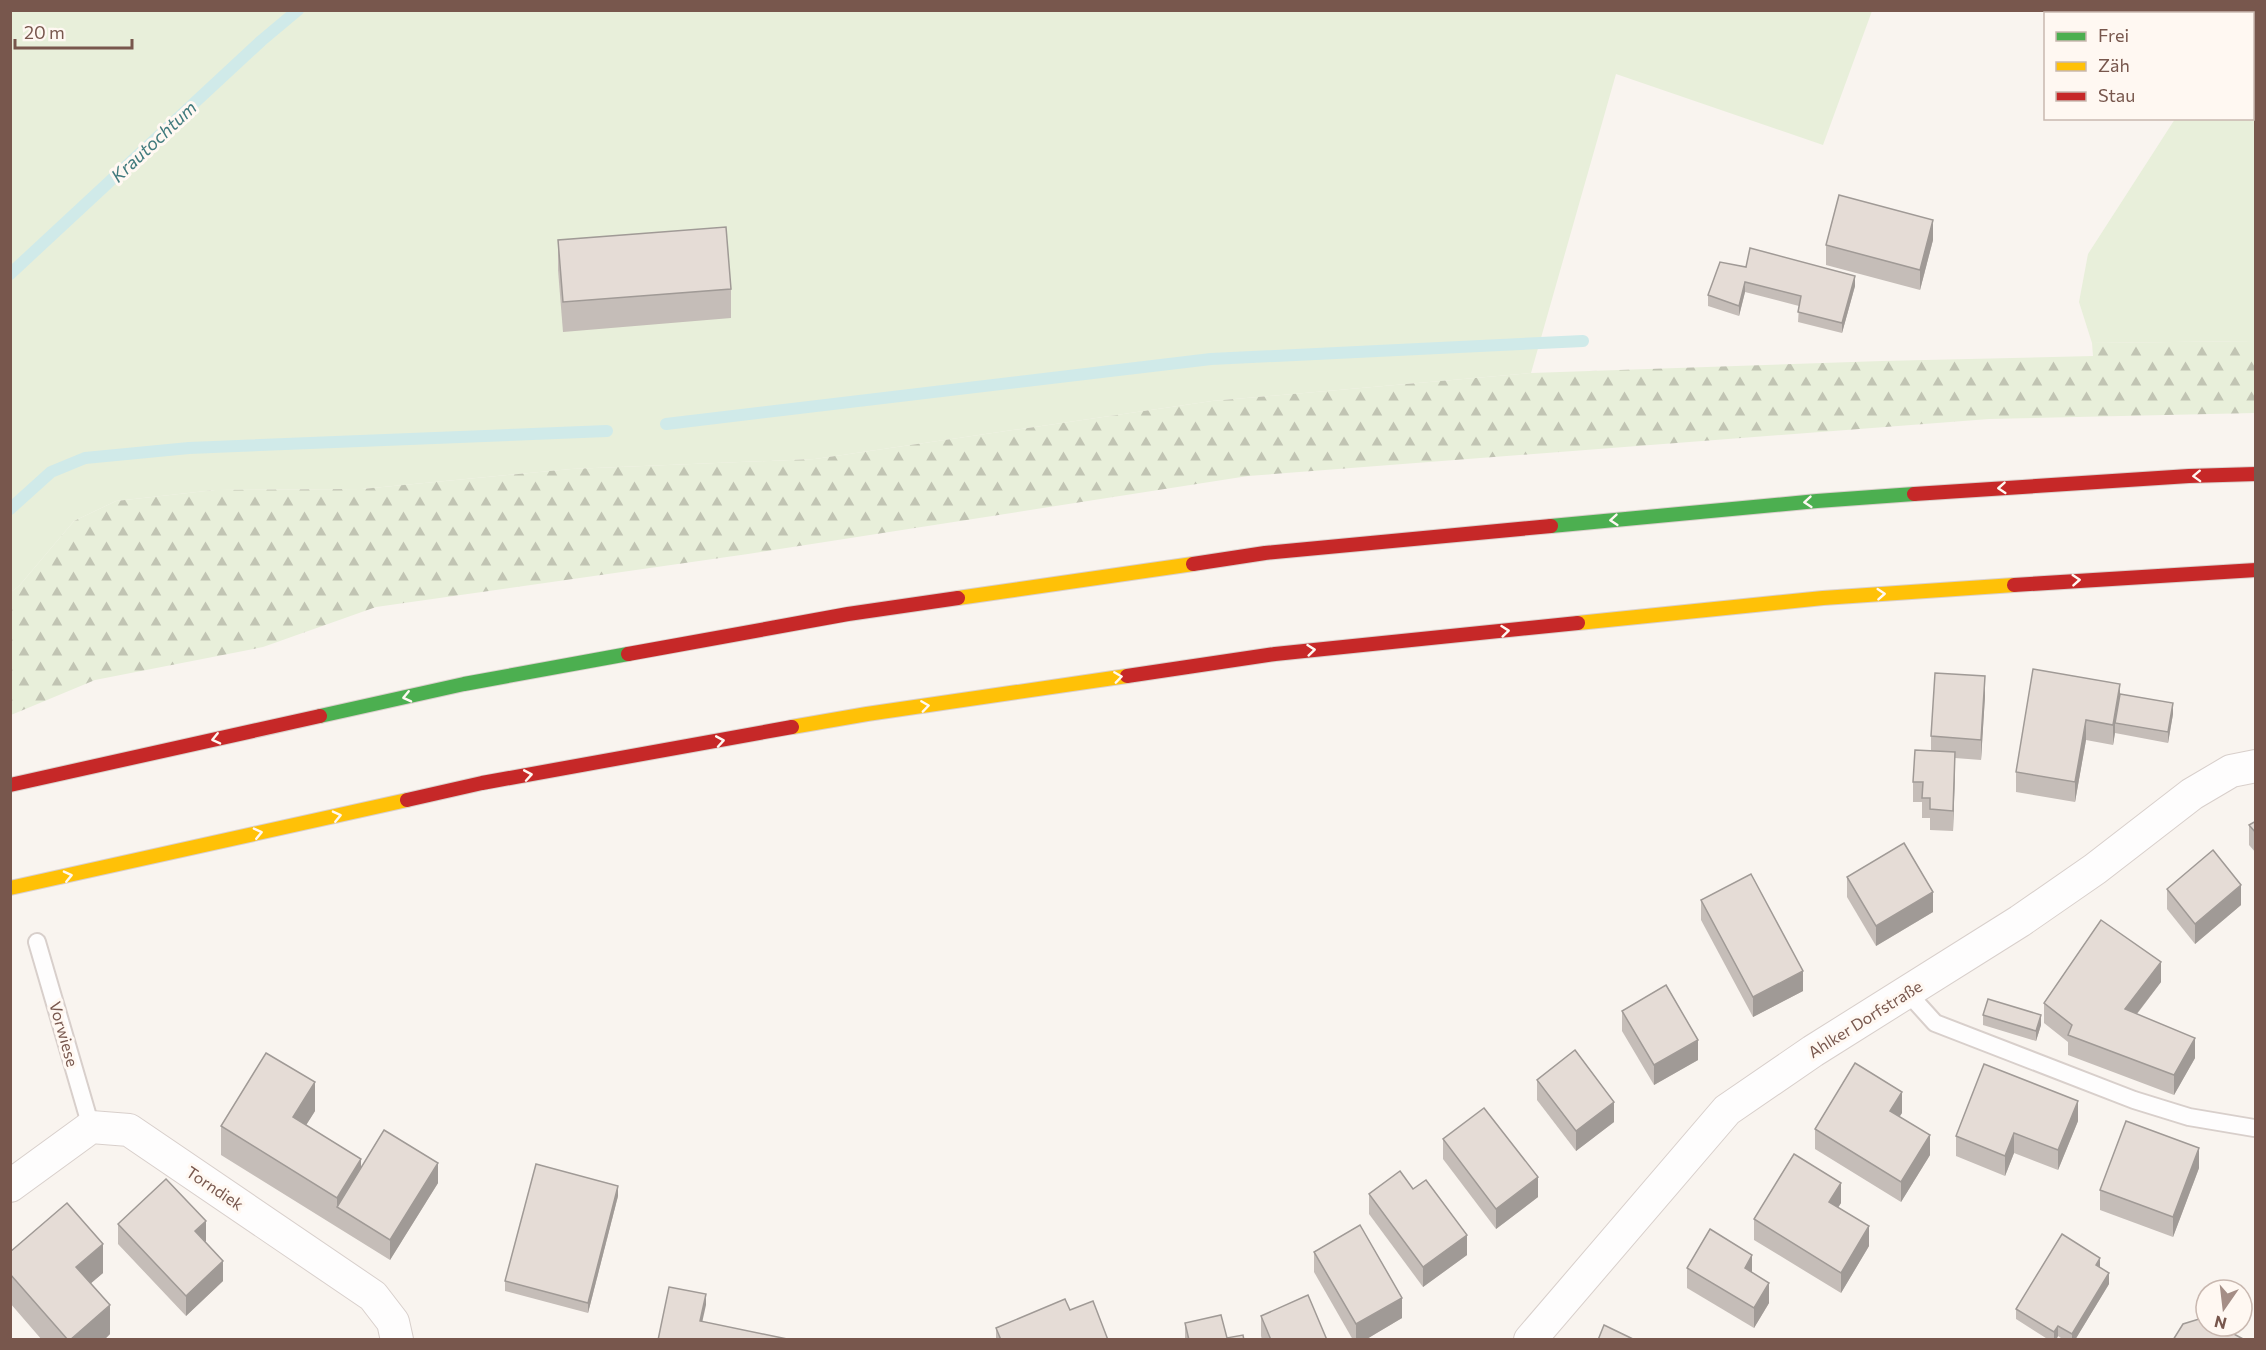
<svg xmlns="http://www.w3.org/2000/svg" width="2266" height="1350" font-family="Commissioner,sans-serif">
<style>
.green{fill:#e8efda}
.forest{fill:url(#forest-firs)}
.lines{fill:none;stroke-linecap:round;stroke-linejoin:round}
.stream{stroke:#d0eae9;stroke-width:12}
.lane-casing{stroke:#d8cfcb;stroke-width:20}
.street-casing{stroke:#d8cfcb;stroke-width:34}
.fast-casing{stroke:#dad0cc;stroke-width:16}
.slow-casing{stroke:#dad0cc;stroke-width:16}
.jam-casing{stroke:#dad0cc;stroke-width:16}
.lane{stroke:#fefdfd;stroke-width:16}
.street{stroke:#fefdfd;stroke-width:32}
.fast{stroke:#4caf50;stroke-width:14}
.slow{stroke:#ffc107;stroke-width:14}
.jam{stroke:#c62828;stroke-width:14}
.wall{fill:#c5bdb8}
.shaded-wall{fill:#a09a96}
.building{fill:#e5dcd6;stroke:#a09a96;stroke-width:1.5}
.oneway{stroke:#fff8f2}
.labels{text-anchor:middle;stroke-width:6;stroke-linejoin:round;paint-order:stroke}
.street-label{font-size:16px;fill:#78574d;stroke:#fff8f2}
.water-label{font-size:18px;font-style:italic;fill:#407a7d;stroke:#fff8f2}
</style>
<defs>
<pattern id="forest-firs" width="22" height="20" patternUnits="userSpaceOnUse" patternTransform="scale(1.5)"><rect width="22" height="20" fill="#e8efda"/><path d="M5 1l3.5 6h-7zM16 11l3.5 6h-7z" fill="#c1c4b3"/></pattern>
</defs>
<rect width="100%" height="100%" fill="#f9f4ef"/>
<g class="green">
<polygon points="11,11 1872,11 1823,145 1616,74 1531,373 1212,401 815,459 571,469 362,489 215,490 116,501 74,521 19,586 11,592"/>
<polygon points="2245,11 2255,11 2255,341 2092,343 2079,302 2088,254 2175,119 2252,118 2252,14 2243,13"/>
</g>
<polygon class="forest" points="2255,341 2255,413 1989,419 1248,476 748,554 376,607 263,647 95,680 11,715 11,592 19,586 74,521 116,501 215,490 362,489 571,469 815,459 1212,401 1531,373 1882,361 2093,356 2092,343"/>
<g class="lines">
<g class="stream">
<polyline points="10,274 261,41 298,10"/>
<polyline points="666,424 1211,359 1583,341"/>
<polyline points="10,509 51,472 85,458 189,448 607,431"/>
</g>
<g class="lane-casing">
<g id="lane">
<polyline points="37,942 91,1127"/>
<polyline points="1907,992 1935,1023 2134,1100 2189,1117 2254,1128"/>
</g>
</g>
<g class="street-casing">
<g id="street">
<polyline points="10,1186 91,1127 129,1130 373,1296 393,1322 397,1340"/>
<polyline points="1530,1340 1727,1110 1813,1051 2020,921 2095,869 2192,794 2231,771 2256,766"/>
</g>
</g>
<g class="fast-casing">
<g id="fast">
<polyline points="1551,526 1817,501 1914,494"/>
<polyline points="320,716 464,684 628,654"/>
</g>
</g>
<g class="slow-casing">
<g id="slow">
<polyline points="958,598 1193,564"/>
<polyline points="1578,623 1823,598 2014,585"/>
<polyline points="792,727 867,714 1127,676"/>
<polyline points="10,888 407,800"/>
</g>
</g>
<g class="jam-casing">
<g id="jam">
<polyline points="1914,494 2189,476 2256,474"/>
<polyline points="1193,564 1265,553 1551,526"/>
<polyline points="2014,585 2256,570"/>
<polyline points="628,654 848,614 958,598"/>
<polyline points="1127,676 1275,654 1578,623"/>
<polyline points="10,785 320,716"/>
<polyline points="407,800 482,783 792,727"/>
</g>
</g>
<use href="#lane" class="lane"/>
<use href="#street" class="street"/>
<use href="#fast" class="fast"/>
<use href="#slow" class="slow"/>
<use href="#jam" class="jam"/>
</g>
<g class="wall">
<polygon points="2253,23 2256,24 2256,53 2253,51"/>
<polygon points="558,240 731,289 731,318 563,332 558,270"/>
<polygon points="1933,240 1920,290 1826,265 1826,245"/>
<polygon points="1746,267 1855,286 1842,333 1798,322 1799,306 1745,292 1739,316 1708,306 1708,295"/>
<polygon points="2120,694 2173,714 2168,743 2115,733 2113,745 2086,740 2075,802 2016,792 2016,772"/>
<polygon points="1985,696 1981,760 1955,758 1953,831 1930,830 1930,818 1922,818 1922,802 1913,802 1913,782 1931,750 1931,736"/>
<polygon points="2256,821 2256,853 2249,845 2249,825"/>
<polygon points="1847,877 1933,912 1876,946 1847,897"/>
<polygon points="2167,889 2241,905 2195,944 2167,909"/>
<polygon points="1701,900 1803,991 1753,1017 1701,920"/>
<polygon points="2161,982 2137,1014 2195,1058 2174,1095 2068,1055 2068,1042 2044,1023 2044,1003"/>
<polygon points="1622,1011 1698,1060 1654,1085 1622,1031"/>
<polygon points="1983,1015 2041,1025 2036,1041 1983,1025"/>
<polygon points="1537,1080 1614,1122 1576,1151 1537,1100"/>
<polygon points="315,1111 306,1125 361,1168 438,1183 390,1260 221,1155 221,1126"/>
<polygon points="1902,1113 1899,1117 1930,1155 1901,1202 1815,1149 1815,1129"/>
<polygon points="2078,1121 2058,1170 2014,1153 2005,1176 1956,1156 1956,1136"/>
<polygon points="1443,1139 1538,1197 1496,1229 1443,1159"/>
<polygon points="2199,1168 2173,1237 2100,1210 2100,1190"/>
<polygon points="1369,1194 1467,1255 1423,1287 1369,1214"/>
<polygon points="618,1196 588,1313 505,1291 505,1281"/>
<polygon points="1841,1203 1838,1207 1869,1246 1841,1293 1754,1240 1754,1219"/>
<polygon points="118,1224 206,1241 205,1241 223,1281 186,1316 118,1244"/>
<polygon points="10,1252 103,1273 91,1283 110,1334 104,1340 42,1340 10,1303"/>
<polygon points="1314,1252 1402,1318 1365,1340 1353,1340 1314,1272"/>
<polygon points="2100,1267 2109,1284 2075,1340 2064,1340 2058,1336 2056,1340 2049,1340 2016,1319 2016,1309"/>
<polygon points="1687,1268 1752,1272 1769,1303 1754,1328 1687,1288"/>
<polygon points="1070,1310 1108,1340 996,1340 996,1328"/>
<polygon points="1261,1316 1327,1340 1262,1340 1261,1336"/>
<polygon points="1185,1323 1227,1338 1244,1340 1185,1340"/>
</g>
<g class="shaded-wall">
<polygon points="1933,220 1933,240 1920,290 1920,270"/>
<polygon points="1855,276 1855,286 1842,333 1842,323"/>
<polygon points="1745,282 1745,292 1739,316 1739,306"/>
<polygon points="1985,676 1985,696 1981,760 1981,740"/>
<polygon points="2120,684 2120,704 2115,723 2115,733 2113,745 2113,725"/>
<polygon points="2173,703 2173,714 2168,743 2168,732"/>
<polygon points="2086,720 2086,740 2075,802 2075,782"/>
<polygon points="1955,752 1955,772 1953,831 1953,811"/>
<polygon points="2241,885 2241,905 2195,944 2195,924"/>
<polygon points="1933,892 1933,912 1876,946 1876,926"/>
<polygon points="2161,962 2161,982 2125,1029 2125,1009"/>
<polygon points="1803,971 1803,991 1753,1017 1753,997"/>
<polygon points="2041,1015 2041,1025 2036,1041 2036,1031"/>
<polygon points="2195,1038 2195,1058 2174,1095 2174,1075"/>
<polygon points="1698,1040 1698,1060 1654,1085 1654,1065"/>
<polygon points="315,1082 315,1111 293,1146 293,1117"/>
<polygon points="1902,1092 1902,1113 1890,1131 1890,1111"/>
<polygon points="2078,1101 2078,1121 2058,1170 2058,1150"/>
<polygon points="1614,1102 1614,1122 1576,1151 1576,1131"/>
<polygon points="2014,1133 2014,1153 2005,1176 2005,1156"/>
<polygon points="1930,1135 1930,1155 1901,1202 1901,1182"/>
<polygon points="2199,1148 2199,1168 2173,1237 2173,1217"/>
<polygon points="361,1159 361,1188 337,1207 337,1198"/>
<polygon points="438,1163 438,1183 390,1260 390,1240"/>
<polygon points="1538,1177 1538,1197 1496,1229 1496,1209"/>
<polygon points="1841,1183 1841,1203 1829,1222 1829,1202"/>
<polygon points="618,1186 618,1196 588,1313 588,1303"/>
<polygon points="206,1221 206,1241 195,1251 195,1231"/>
<polygon points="1869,1226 1869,1246 1841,1293 1841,1273"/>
<polygon points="1467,1235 1467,1255 1423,1287 1423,1267"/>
<polygon points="103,1244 103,1273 76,1296 76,1267"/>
<polygon points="1752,1255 1752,1275 1745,1268"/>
<polygon points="2100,1258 2100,1268 2096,1265"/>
<polygon points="223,1261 223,1281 186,1316 186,1296"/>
<polygon points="2109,1273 2109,1284 2075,1340 2072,1340 2072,1334"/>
<polygon points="1769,1283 1769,1303 1754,1328 1754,1308"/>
<polygon points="706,1294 706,1305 700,1332 700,1321"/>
<polygon points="1402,1298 1402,1318 1365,1340 1356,1340 1356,1324"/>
<polygon points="110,1305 110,1334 104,1340 70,1340"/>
<polygon points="2058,1326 2058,1336 2056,1340 2054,1340 2054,1332"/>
</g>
<g class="building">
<polygon points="2253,22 2256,24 2256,43 2253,41"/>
<polygon points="1839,195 1933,220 1920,270 1826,245"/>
<polygon points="726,227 731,289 563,302 558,240"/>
<polygon points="1750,248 1855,276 1842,323 1798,312 1801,296 1745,282 1739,306 1708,295 1720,262 1746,267"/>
<polygon points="2033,669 2120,684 2113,725 2086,720 2075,782 2016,772"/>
<polygon points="1935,673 1985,676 1981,740 1931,736"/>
<polygon points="2120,694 2173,703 2168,732 2115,723"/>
<polygon points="1915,750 1955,752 1953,811 1930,809 1930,798 1922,798 1923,782 1913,782"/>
<polygon points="2256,821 2256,833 2249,825"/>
<polygon points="1904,843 1933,892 1876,926 1847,877"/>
<polygon points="2213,850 2241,885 2195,924 2167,889"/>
<polygon points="1751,874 1803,971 1753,997 1701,900"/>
<polygon points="2101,920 2161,962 2125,1009 2195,1038 2174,1075 2068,1035 2072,1025 2044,1003"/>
<polygon points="1666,985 1698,1040 1654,1065 1622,1011"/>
<polygon points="1988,999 2041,1015 2036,1031 1983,1015"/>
<polygon points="1575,1050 1614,1102 1576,1131 1537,1080"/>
<polygon points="266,1053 315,1082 293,1117 361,1159 337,1198 221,1126"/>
<polygon points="1855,1063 1902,1092 1890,1111 1930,1135 1901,1182 1815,1129"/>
<polygon points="1984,1064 2078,1101 2058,1150 2014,1133 2005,1156 1956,1136"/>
<polygon points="1484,1108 1538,1177 1496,1209 1443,1139"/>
<polygon points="2126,1121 2199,1148 2173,1217 2100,1190"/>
<polygon points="384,1130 438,1163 390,1240 337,1207"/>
<polygon points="1794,1154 1841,1183 1829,1202 1869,1226 1841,1273 1754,1219"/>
<polygon points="536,1164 618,1186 588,1303 505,1281"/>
<polygon points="1400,1171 1413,1189 1426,1180 1467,1235 1423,1267 1369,1194"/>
<polygon points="166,1179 206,1221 195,1231 223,1261 186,1296 118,1224"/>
<polygon points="67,1203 103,1244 76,1267 110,1305 70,1340 68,1340 10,1274 10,1252"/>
<polygon points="1360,1225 1402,1298 1356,1324 1314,1252"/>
<polygon points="1710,1229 1752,1255 1745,1268 1769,1283 1754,1308 1687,1268"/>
<polygon points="2062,1234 2100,1258 2096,1265 2109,1273 2072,1334 2058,1326 2054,1332 2016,1309"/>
<polygon points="669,1287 706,1294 700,1321 792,1340 658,1340"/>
<polygon points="1308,1295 1327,1340 1271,1340 1261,1316"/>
<polygon points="1065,1299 1070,1310 1093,1301 1108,1340 1001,1340 996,1328"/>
<polygon points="1221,1315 1227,1338 1243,1335 1244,1340 1189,1340 1185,1323"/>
<polygon points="2199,1319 2206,1321 2206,1326 2219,1326 2245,1340 2173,1340 2183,1324"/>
<polygon points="1604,1325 1635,1340 1598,1340"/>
</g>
<defs><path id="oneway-chevron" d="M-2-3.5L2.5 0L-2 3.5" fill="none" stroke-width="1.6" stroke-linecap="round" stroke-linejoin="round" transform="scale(1.5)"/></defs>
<g class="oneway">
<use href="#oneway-chevron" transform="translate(2197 476) rotate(178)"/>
<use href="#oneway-chevron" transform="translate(2002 488) rotate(176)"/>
<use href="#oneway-chevron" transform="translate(1808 502) rotate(175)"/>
<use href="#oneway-chevron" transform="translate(1614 520) rotate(175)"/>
<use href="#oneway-chevron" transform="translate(2076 580) rotate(-4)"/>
<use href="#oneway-chevron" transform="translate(1881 594) rotate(-4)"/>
<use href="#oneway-chevron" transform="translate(1505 631) rotate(-6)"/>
<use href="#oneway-chevron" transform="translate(1311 650) rotate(-6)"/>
<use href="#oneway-chevron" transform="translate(1118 677) rotate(-8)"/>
<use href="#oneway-chevron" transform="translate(407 697) rotate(167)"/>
<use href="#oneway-chevron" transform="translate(925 706) rotate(-8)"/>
<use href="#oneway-chevron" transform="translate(216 739) rotate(167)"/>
<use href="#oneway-chevron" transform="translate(720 741) rotate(-10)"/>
<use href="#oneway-chevron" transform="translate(528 775) rotate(-10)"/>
<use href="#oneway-chevron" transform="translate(337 816) rotate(-13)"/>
<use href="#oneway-chevron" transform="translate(258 833) rotate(-13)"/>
<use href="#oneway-chevron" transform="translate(68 876) rotate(-13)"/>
</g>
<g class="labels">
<g class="street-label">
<text transform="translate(1865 1019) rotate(-32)" y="6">Ahlker Dorfstraße</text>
<text transform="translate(64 1034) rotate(74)" y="6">Vorwiese</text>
<text transform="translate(215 1188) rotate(34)" y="6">Torndiek</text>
</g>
<g class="water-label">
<text transform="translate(154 142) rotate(-43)" y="6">Krautochtum</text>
</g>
</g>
<rect width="2266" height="1350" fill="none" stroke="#78574d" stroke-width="24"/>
<rect x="2044" y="12" width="210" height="108" fill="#fff8f2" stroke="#c9b8b0" stroke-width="1.5"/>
<rect x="2056" y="32" width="30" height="9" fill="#4caf50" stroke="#c9b8b0" stroke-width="1.5"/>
<text x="2098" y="42" font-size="18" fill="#78574d">Frei</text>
<rect x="2056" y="62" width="30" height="9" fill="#ffc107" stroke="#c9b8b0" stroke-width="1.5"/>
<text x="2098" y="72" font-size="18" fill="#78574d">Zäh</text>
<rect x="2056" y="92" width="30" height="9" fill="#c62828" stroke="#c9b8b0" stroke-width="1.5"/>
<text x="2098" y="102" font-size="18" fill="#78574d">Stau</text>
<g transform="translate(2224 1308) rotate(194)"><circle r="28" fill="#fff8f2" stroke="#c9b8b0" stroke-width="1.5"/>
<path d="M0-4.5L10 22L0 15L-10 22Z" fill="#a58e86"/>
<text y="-9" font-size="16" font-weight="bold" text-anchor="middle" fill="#78574d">N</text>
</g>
<path d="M15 39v9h117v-9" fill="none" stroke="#78574d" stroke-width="3"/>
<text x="24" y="39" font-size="18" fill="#78574d" stroke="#fff8f2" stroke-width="4.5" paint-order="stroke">20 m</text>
</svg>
